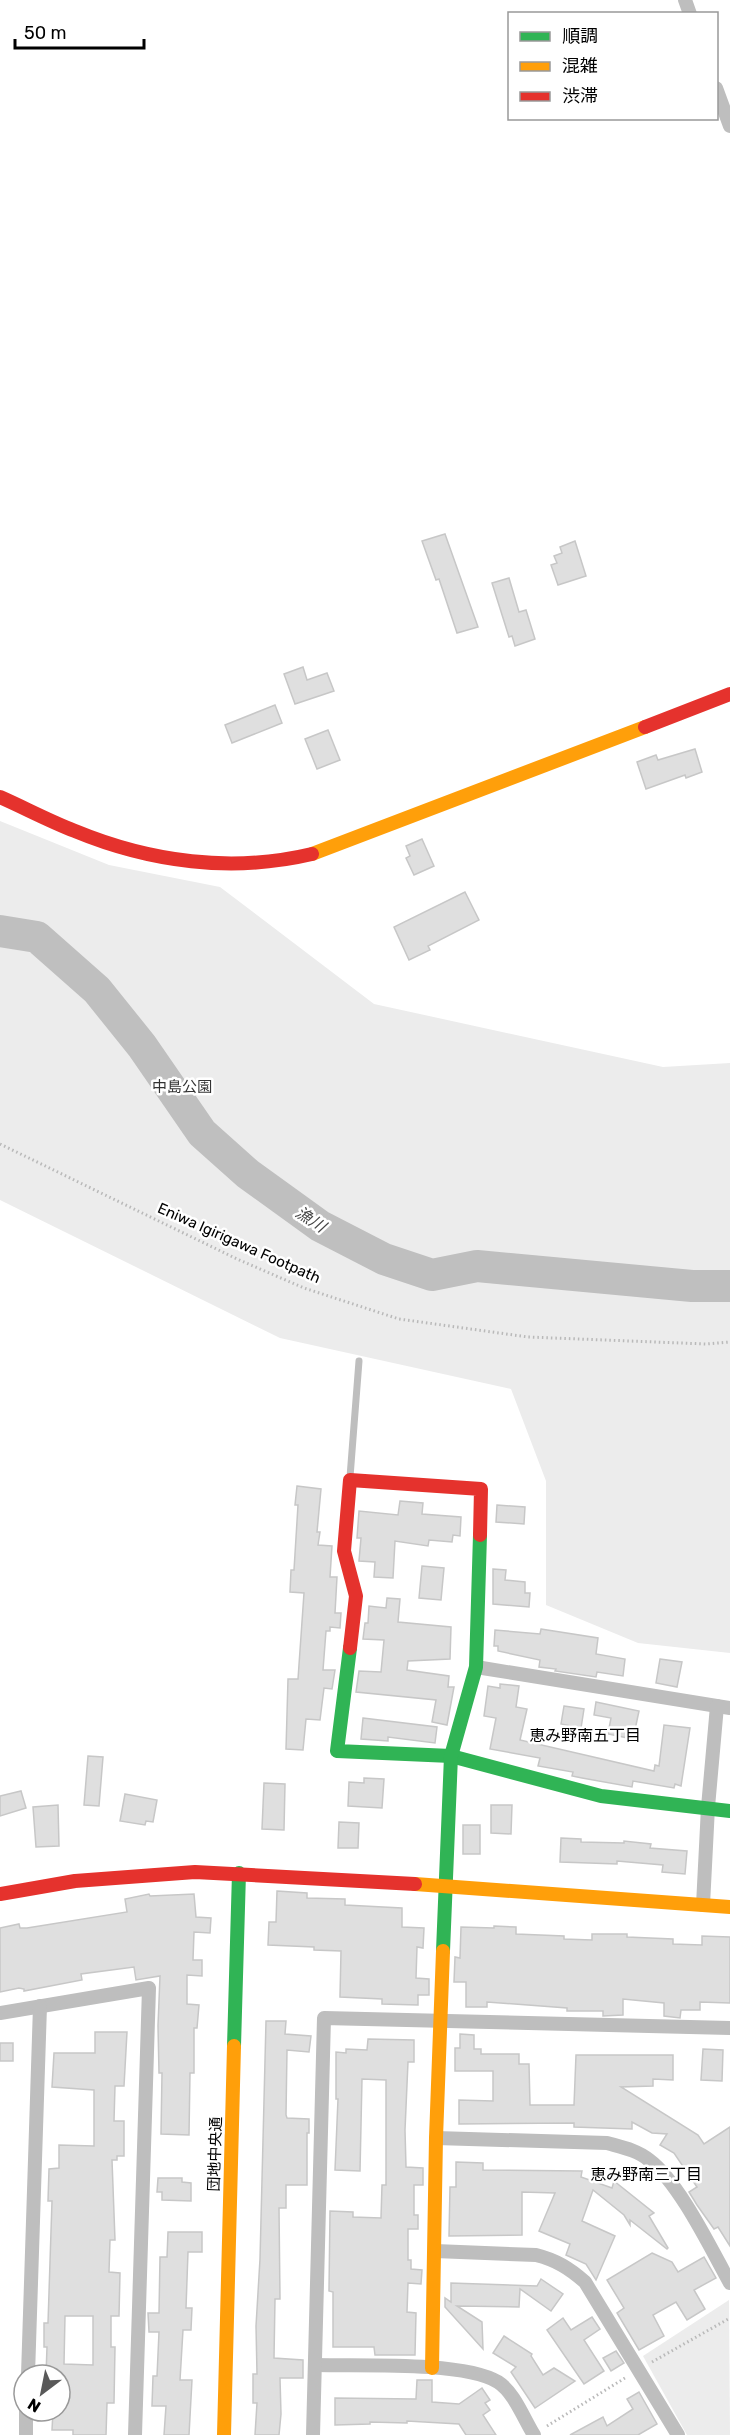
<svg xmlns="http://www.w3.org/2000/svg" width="730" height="2435" font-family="Rubik,'Noto Sans JP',sans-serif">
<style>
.green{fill:#ececec}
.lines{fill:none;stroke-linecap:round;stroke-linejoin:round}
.river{stroke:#bfbfbf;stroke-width:32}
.building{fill:#dfdfdf;stroke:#c7c7c7;stroke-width:1.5;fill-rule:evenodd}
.path{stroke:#b9b9b9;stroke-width:3;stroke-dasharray:1.5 3;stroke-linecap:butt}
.lane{stroke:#bebebe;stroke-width:7}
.street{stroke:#bebebe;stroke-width:14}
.fast{stroke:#30b455;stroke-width:14}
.slow{stroke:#ff9f0a;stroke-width:14}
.jam{stroke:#e5322d;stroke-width:14}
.labels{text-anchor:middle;stroke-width:5;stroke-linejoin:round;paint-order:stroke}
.park-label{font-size:15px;fill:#333;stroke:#fff}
.street-label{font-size:15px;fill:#000;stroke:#fff}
.water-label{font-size:16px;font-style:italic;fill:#444;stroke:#fff}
.neighbourhood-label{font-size:16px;fill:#000;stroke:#fff}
</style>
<rect width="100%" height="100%" fill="#fff"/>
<g class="green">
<polygon points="0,821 109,865 220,887 374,1004 663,1067 730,1063 730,1653 638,1643 546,1605 546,1481 511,1389 280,1338 0,1200"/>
<polygon points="729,2300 730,2435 687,2435 643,2356"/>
</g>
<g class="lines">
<polyline class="river" points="0,931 37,937 97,990 142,1046 202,1133 248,1174 320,1226 384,1259 432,1275 477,1266 692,1286 730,1286"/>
</g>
<g class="building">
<polygon points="445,534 478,627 457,633 439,579 436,580 422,541"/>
<polygon points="575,541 586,576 558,585 551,565 557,563 554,556 562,553 560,547"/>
<polygon points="509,578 519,612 526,610 535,639 515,646 512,636 509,637 492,583"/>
<polygon points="303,667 307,680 327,673 334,691 295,704 284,674"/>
<polygon points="275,705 282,723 232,743 225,725"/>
<polygon points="328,730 340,760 317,769 305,739"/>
<polygon points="695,749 702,772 686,778 685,775 646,789 637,762 656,755 658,760"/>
<polygon points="422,839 434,866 414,875 406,858 410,856 406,846"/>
<polygon points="465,892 479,920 428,946 430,950 409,960 394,927"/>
<polygon points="297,1486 321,1489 317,1532 320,1532 318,1545 332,1546 330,1577 337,1577 335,1613 341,1613 340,1628 330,1627 330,1631 326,1631 323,1670 335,1670 332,1689 324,1688 320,1720 306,1719 303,1750 286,1749 288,1679 298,1679 304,1593 290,1592 291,1570 294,1570 298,1505 295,1505"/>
<polygon points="400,1501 423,1503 422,1514 461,1517 460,1536 453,1535 452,1542 429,1540 428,1546 395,1541 393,1578 374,1577 375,1562 359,1561 361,1538 357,1538 359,1511 398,1515"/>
<polygon points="497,1505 525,1507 524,1524 496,1522"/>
<polygon points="422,1566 444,1568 441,1600 419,1598"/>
<polygon points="493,1569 506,1570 505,1580 525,1582 525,1593 530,1593 529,1607 493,1604"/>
<polygon points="387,1598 400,1599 398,1622 451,1627 450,1659 408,1661 407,1670 449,1676 448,1687 454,1687 447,1725 432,1722 436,1700 356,1692 359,1671 381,1672 384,1640 363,1639 365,1623 368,1623 369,1606 386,1608"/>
<polygon points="541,1629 598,1638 596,1654 625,1659 623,1676 597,1672 596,1677 555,1671 556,1669 539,1667 540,1660 498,1651 498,1646 494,1646 495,1630 540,1634"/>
<polygon points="660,1659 682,1662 677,1687 656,1683"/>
<polygon points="500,1684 519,1686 516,1707 527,1709 520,1740 654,1771 655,1765 659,1766 664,1725 690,1728 681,1786 675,1784 674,1788 633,1781 632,1787 582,1778 572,1776 573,1772 538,1766 540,1758 490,1749 496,1718 484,1716 488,1686 500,1688"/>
<polygon points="596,1702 639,1711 633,1739 608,1734 611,1718 594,1715"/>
<polygon points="564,1706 584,1709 581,1728 561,1724"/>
<polygon points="363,1718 437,1727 435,1743 388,1737 388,1741 361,1739"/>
<polygon points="88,1756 103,1757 99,1806 84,1805"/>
<polygon points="364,1778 384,1779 382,1808 348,1806 349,1782 364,1783"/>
<polygon points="264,1783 285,1784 284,1830 262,1829"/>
<polygon points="21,1791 26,1808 0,1816 0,1796"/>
<polygon points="125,1794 157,1800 153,1822 146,1821 145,1825 120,1821"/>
<polygon points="58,1805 59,1846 36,1847 33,1807"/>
<polygon points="491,1805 512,1805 511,1834 491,1833"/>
<polygon points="339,1822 359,1823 358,1848 338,1848"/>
<rect x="463" y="1825" width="17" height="29"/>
<polygon points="561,1838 581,1839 581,1842 624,1843 624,1841 651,1844 650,1848 687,1851 685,1874 662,1872 663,1865 617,1861 617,1864 560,1862"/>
<polygon points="277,1891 307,1893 307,1898 345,1899 345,1905 402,1908 402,1927 424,1928 423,1948 417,1947 416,1978 429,1979 429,1995 418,1995 418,2005 382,2004 382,1999 340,1997 341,1951 314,1950 314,1947 268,1945 269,1922 276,1922"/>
<polygon points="149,1894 150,1896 194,1894 196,1917 211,1918 210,1933 194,1932 193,1960 202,1960 202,1976 187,1975 187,2004 199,2005 197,2028 194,2028 194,2073 190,2073 189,2135 161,2134 162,2073 159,2073 158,2026 160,1976 136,1980 134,1967 81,1974 82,1980 24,1991 24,1989 19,1988 0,1992 0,1928 19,1924 20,1928 27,1928 127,1912 125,1899"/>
<polygon points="494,1926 516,1927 516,1934 564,1936 564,1939 592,1940 592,1934 627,1934 627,1937 673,1939 673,1944 702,1945 702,1936 730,1937 730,2003 700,2002 700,2010 681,2010 680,2018 664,2016 664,2003 623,1999 623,2015 603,2016 603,2011 567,2011 567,2008 487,2002 487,2007 466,2007 466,1982 454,1982 455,1957 460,1958 461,1927 494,1928"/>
<polygon points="266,2021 286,2021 285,2034 311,2036 309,2052 287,2050 286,2115 287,2118 309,2119 309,2133 307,2133 307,2185 286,2185 286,2208 279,2208 280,2299 275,2299 274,2358 303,2360 303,2378 280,2378 281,2414 279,2435 255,2435 257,2403 253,2403 253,2374 257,2374 256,2326 260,2259"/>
<path d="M 95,2032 L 127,2032 L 124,2086 L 115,2086 L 114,2121 L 124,2121 L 124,2156 L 117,2156 L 117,2160 L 112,2160 L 115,2240 L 110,2240 L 109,2272 L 120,2273 L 119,2316 L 111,2316 L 111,2347 L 115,2347 L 114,2403 L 107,2403 L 106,2435 L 73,2435 L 73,2430 L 52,2430 L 53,2411 L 60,2411 L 60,2375 L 46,2375 L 47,2347 L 44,2347 L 44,2323 L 48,2323 L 52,2201 L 48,2201 L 49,2169 L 59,2168 L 59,2145 L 94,2146 L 94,2090 L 52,2087 L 54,2053 L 95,2053 ZM 65,2316 L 93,2316 L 93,2365 L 64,2364 Z"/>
<polygon points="460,2034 474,2035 474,2049 481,2049 481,2054 519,2054 519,2064 529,2064 530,2105 574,2105 576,2055 673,2055 673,2080 653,2079 653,2086 621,2087 698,2135 704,2144 730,2127 730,2246 718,2227 714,2229 697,2205 689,2192 697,2187 674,2153 660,2145 667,2134 652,2133 632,2122 632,2129 574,2127 574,2123 459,2124 459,2100 493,2101 493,2071 455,2071 455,2048 460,2048"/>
<polygon points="368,2039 414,2040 414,2062 408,2062 405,2130 406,2167 423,2168 423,2185 414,2185 414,2215 418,2215 418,2229 408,2229 408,2260 411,2260 411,2269 422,2270 421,2284 408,2283 407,2312 416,2313 415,2355 375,2355 374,2347 333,2347 333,2292 329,2291 330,2211 353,2212 353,2217 381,2218 382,2185 386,2185 386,2080 362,2079 360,2171 335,2170 338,2099 336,2099 336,2052 346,2053 346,2049 367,2050"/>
<rect x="0" y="2043" width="13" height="18"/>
<polygon points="703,2049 723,2050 722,2081 701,2080"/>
<polygon points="456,2162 483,2163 483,2170 582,2171 581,2177 612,2188 614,2181 654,2213 649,2216 668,2248 667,2249 630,2220 630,2225 624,2215 593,2190 582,2221 615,2236 596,2280 586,2264 566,2255 570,2244 539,2231 555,2193 522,2192 522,2235 449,2236 450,2187 456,2187"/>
<polygon points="158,2178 182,2178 182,2182 191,2183 191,2201 162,2200 162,2192 157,2192"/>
<polygon points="168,2232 202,2232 202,2252 188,2252 186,2308 192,2308 191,2330 183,2330 180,2380 192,2380 189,2435 164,2435 166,2406 152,2406 153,2376 157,2376 159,2332 149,2332 148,2313 159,2313 160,2257 167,2257"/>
<polygon points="652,2253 672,2262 678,2272 704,2257 716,2278 694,2290 705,2309 687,2320 676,2302 653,2315 664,2336 639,2350 617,2313 624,2308 607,2280"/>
<polygon points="541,2279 563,2294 551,2311 520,2289 519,2307 457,2306 482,2322 483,2349 445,2307 445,2298 451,2302 451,2283 537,2286"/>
<polygon points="592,2317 600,2329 584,2340 604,2371 584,2384 547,2330 563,2318 571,2330"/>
<polygon points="504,2336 532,2354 531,2356 543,2375 554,2368 575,2381 535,2408 511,2372 516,2367 493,2353"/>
<polygon points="616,2351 624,2363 611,2371 603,2358"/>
<polygon points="417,2380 432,2380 432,2402 459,2404 482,2388 490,2400 485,2403 490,2410 483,2415 496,2435 466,2435 459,2424 407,2421 407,2423 370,2422 370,2424 335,2425 335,2398 416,2399"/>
<polygon points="639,2392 657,2424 638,2435 570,2435 603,2417 607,2426 633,2409 627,2399"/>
</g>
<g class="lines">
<g class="path">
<polyline points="0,1144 237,1259 304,1288 399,1319 528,1337 706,1344 730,1342"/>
<polyline points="652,2362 730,2318"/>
<polyline points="547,2426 625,2378"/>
</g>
<polyline class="lane" points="350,1477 359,1361"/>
<g class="street">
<polyline points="685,0 690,14"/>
<polyline points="716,88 730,126"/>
<polyline points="476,1667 730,1708"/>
<polyline points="703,1905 708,1807 717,1706"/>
<polyline points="0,2013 149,1988 135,2435"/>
<path d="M 436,2138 L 607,2143 C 621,2147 637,2150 649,2160 C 679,2182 711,2249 730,2283"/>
<path d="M 435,2251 L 536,2255 C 556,2260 569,2268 585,2282 L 678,2435"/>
<path d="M 315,2365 C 357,2366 464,2361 498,2382 C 514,2392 524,2419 534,2435"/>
<polyline points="28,2375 40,2006"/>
<polyline points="26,2435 26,2411"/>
<polyline points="313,2435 324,2018 730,2028"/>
</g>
<g class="fast">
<polyline points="350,1648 337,1751 451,1756 601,1796 730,1811"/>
<polyline points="443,1951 451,1756 476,1667 480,1535"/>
<polyline points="234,2046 239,1873"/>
</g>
<g class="slow">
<polyline points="312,854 645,727"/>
<polyline points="415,1884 730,1907"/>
<polyline points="432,2368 436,2138 443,1951"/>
<polyline points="224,2435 234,2046"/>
</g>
<g class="jam">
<polyline points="645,727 730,694"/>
<path d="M 0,797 C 25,808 49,821 75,831 C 150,862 232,873 312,854"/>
<polyline points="350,1648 356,1596 344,1551 350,1480 481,1489 480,1535"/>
<polyline points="0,1894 75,1881 195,1872 415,1884"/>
</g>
</g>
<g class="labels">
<g class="park-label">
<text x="182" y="1092">中島公園</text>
</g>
<g class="street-label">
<text transform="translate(239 1243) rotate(24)" y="5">Eniwa Igirigawa Footpath</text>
<text transform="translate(215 2154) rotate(-88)" y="5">団地中央通</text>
</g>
<g class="water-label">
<text transform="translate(311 1219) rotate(33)" y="6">漁川</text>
</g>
<g class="neighbourhood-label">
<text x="585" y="1741">恵み野南五丁目</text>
<text x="646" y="2180">恵み野南三丁目</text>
</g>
</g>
<rect x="508" y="12" width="210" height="108" fill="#ffffff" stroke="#999999" stroke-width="1.5"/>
<rect x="520" y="32" width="30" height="9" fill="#30b455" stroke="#999999" stroke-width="1.5"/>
<text x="562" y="42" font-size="18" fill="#000000">順調</text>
<rect x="520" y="62" width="30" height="9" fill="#ff9f0a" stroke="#999999" stroke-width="1.5"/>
<text x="562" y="72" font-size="18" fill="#000000">混雑</text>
<rect x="520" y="92" width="30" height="9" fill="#e5322d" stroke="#999999" stroke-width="1.5"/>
<text x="562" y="102" font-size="18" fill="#000000">渋滞</text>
<g transform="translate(42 2393) rotate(212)"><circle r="28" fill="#ffffff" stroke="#999999" stroke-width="1.5"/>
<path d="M0-4.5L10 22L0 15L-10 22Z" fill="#595959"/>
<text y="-9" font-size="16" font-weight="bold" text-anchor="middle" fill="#000000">N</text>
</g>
<path d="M15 39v9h129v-9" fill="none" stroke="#000000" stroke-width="3"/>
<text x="24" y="39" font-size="18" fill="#000000" stroke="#ffffff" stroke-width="4.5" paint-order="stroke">50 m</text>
</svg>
